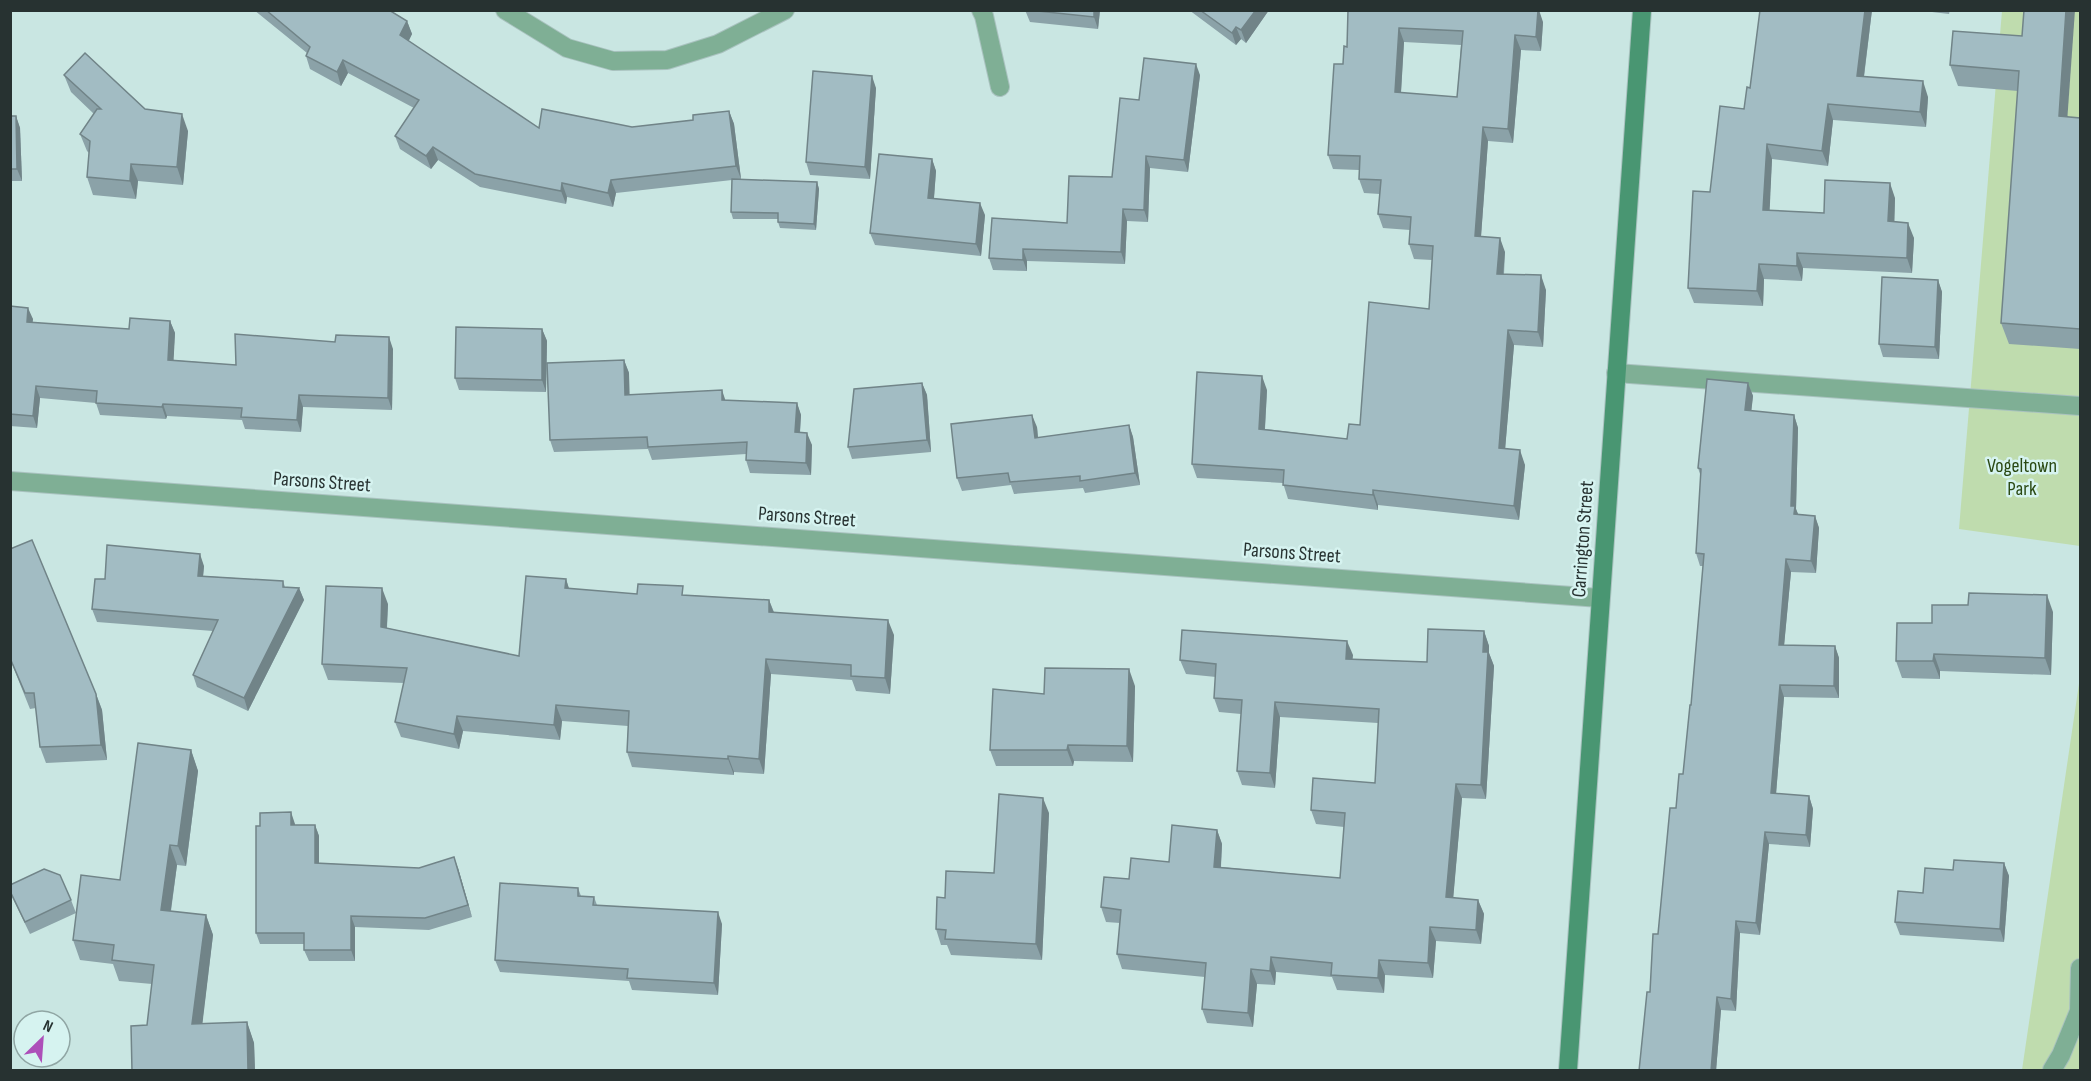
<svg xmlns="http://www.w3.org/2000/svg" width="2091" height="1081" font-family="'Sofia Sans Condensed',sans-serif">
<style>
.green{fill:#bfdcae}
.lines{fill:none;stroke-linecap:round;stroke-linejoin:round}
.lane-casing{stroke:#a9c2bf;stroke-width:20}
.street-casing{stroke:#a9c2bf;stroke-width:20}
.secondary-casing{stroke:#a9c2bf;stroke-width:20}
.lane{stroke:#7faf95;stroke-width:18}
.street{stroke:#7faf95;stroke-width:18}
.secondary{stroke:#499672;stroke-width:18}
.wall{fill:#8ba2a8;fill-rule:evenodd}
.shaded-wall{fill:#718488}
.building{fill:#a2bcc3;stroke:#718488;stroke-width:1.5;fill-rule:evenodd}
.labels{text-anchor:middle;stroke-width:5;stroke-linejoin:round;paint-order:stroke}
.park-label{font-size:20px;fill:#2a4913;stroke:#d6f3f0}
.street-label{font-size:20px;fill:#273231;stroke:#d6f3f0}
</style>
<rect width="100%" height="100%" fill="#c9e6e2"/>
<g class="green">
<polygon points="2002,11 2080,11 2080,546 1959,529"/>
<polygon points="2080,677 2080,1070 2022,1070"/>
</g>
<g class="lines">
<g class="lane-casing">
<g id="lane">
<polyline points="1616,373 2080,406"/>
<polyline points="2052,1070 2061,1055 2079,1011 2080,968"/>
</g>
</g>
<g class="street-casing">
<g id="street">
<polyline points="505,10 567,48 613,61 667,60 718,44 785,10"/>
<polyline points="981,10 984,16 1000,87"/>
<polyline points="10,481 1600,598"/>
</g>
</g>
<g class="secondary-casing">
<polyline id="secondary" points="1568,1070 1642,10"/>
</g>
<use href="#lane" class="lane"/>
<use href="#street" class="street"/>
<use href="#secondary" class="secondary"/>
</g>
<g class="wall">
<polygon points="254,10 389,10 407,21 412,34 408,41 539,128 632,127 693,120 729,111 734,124 741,179 737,179 817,182 819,189 816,230 780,228 778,222 778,219 733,219 731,212 732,180 616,193 613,207 567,197 566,204 480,187 438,160 431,169 400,149 395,136 414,108 348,73 341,86 310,69 306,56 307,53"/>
<polygon points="1025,10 1100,10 1098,29 1030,22"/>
<polygon points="1189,10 1269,10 1246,43 1241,39 1236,45"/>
<path d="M 1348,10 L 1543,22 L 1541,51 L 1521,50 L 1513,143 L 1488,141 L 1481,236 L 1505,252 L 1504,274 L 1546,290 L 1543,347 L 1514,345 L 1505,449 L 1525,465 L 1519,520 L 1378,505 L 1378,510 L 1288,499 L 1283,483 L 1197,478 L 1192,464 L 1267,390 L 1265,429 L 1347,439 L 1360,425 L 1429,309 L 1432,260 L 1414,259 L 1409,244 L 1410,230 L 1383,228 L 1378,214 L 1380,194 L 1364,193 L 1359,179 L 1359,170 L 1333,169 L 1328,155 L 1343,64 L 1347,47 ZM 1404,42 L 1461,45 L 1457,97 L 1401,93 Z"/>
<polygon points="1760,10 1872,10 1864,77 1928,97 1926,127 1833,120 1828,166 1772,159 1769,210 1824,213 1895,198 1894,222 1914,238 1912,273 1803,268 1802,281 1764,279 1763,306 1694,303 1688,288 1710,192 1744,109 1750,88"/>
<polygon points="1915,10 1950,10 1949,14"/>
<polygon points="2022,36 2068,117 2080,118 2080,349 2009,344 2001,323 2018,91 1958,86 1950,65"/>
<polygon points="64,75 145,109 188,131 183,185 138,181 136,199 93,195 87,177 89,153 87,151 80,134 94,114 71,92"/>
<polygon points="1200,75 1188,172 1150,168 1148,222 1127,221 1125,264 1027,261 1027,271 993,270 989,258 1067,223 1112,177"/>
<polygon points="876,88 870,179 810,175 806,162"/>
<polygon points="10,116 16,116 20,128 22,181 10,181"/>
<polygon points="932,159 936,171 934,198 985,215 981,256 875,245 870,233"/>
<polygon points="1938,280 1942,292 1939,359 1883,357 1879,344"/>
<polygon points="10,306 33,319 32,323 129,329 170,321 175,333 173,360 236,365 393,349 392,410 303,407 301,432 245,429 242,420 167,416 166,419 100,415 96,403 40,398 37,428 10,426"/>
<polygon points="542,329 547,341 546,392 459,390 455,378"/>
<polygon points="624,360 629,373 629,395 726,401 797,403 801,415 800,433 812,445 811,475 750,473 746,460 746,454 652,460 648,449 554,452 550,440"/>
<polygon points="922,383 927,395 931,452 852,459 848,447"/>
<polygon points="1748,383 1753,396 1751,411 1794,415 1798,428 1796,509 1798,514 1815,516 1819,528 1816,573 1791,572 1784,645 1835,646 1839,658 1839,698 1784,697 1776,794 1809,796 1813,809 1810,847 1769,844 1760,935 1740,933 1736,1011 1721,1010 1716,1071 1639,1071 1676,808 1683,774 1691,705 1703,566 1700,566 1696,553 1701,477 1698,468"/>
<polygon points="1129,425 1133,437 1140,485 1085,493 1083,488 1014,494 1011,485 962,491 957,478 1037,427 1038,438"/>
<polygon points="10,549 96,694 102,710 107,760 46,763 40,747 36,708 30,709 10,659"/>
<polygon points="204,566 203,576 283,581 285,587 299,588 304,600 248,711 197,687 193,675 213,631 97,622 92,609 105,579"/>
<polygon points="566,579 569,589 637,594 686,595 769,600 774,612 894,635 890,694 856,691 852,680 771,674 764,774 734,772 734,775 632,767 627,752 628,726 562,721 560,740 463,731 459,749 401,737 395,722 404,683 328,680 322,664 388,604 387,628 519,656"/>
<polygon points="1968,605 2053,612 2051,675 1940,671 1940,679 1902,678 1896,661 1932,623"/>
<polygon points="1484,631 1489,646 1489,653 1494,666 1486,799 1462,798 1453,898 1478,900 1484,914 1481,944 1436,941 1433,978 1385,975 1384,993 1337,990 1332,977 1276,972 1275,985 1257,984 1253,1027 1207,1023 1202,1009 1205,977 1122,969 1117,954 1120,923 1106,922 1101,907 1129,879 1169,862 1217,830 1222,844 1221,867 1340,878 1344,827 1316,824 1311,810 1375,783 1378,723 1280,717 1275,788 1242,785 1237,771 1241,714 1219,712 1214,698 1216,677 1186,674 1180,660 1353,655 1352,659 1427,662"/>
<polygon points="1135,686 1133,762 1074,761 1073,766 996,766 990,750 1044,694"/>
<polygon points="191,750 198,771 186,866 177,865 171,911 206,915 213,935 202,1024 247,1022 254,1043 255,1071 132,1071 147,1025 152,984 119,981 113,964 80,960 73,940 120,880"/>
<polygon points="1049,813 1042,960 951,955 947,945 941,945 936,929 945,898 994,873"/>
<polygon points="295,824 295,825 315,825 319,836 319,863 419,868 458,868 472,917 429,930 355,927 355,961 309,961 304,950 304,944 260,944 256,933"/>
<polygon points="2004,863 2009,876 2004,942 1900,935 1895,922 1923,893 1953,870"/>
<polygon points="10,885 71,900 76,913 30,934 13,899 10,893"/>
<polygon points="578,888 581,896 594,897 597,905 722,924 718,995 632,990 629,981 500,972 495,960"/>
</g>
<g class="shaded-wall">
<polygon points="1094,10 1100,10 1098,29 1094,17"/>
<polygon points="1256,10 1269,10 1246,43 1241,30"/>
<polygon points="1538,10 1539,10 1543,22 1541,51 1536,37"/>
<polygon points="1865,10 1872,10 1862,91 1857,76"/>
<polygon points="2066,10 2075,10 2066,137 2059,116"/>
<polygon points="407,21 412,34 405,49 400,35"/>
<polygon points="1236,27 1241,39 1236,45 1232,33"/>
<polygon points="1399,28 1404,42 1400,107 1395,92"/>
<polygon points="1515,35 1521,50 1513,143 1508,129"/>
<polygon points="343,60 348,73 341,86 337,72"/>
<polygon points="1196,64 1200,75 1188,172 1184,160"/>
<polygon points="872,76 876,88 870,179 865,167"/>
<polygon points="1923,81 1928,97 1926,127 1920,112"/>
<polygon points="1828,104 1833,120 1828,166 1822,151"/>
<polygon points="729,111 734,124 741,179 736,166"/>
<polygon points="182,114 188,131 183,185 177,167"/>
<polygon points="16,116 20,128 22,181 17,169"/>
<polygon points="1483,127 1488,141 1480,250 1475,236"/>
<polygon points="1767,144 1772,159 1769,225 1763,210"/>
<polygon points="433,147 438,160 431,169 426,156"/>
<polygon points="1146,156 1150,168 1148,222 1144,210"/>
<polygon points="932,159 936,171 933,210 928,198"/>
<polygon points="131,164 138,181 136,199 130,181"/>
<polygon points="611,180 616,193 613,207 608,193"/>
<polygon points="817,182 819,189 816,230 814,224"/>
<polygon points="562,183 567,197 566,204 561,191"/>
<polygon points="1890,183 1895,198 1894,236 1888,221"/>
<polygon points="980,203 985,215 981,256 976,244"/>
<polygon points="1123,209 1127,221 1125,264 1121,252"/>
<polygon points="1908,223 1914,238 1912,273 1907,258"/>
<polygon points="1500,238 1505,252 1502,288 1497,274"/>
<polygon points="1023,249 1027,261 1027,271 1023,260"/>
<polygon points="1797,253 1803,268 1802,281 1797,266"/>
<polygon points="1759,264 1764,279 1763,306 1757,291"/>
<polygon points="1541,275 1546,290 1543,347 1538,332"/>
<polygon points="1938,280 1942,292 1939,359 1935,347"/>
<polygon points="28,308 33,319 31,334 27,322"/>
<polygon points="170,321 175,333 173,372 168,360"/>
<polygon points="542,329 547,341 546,392 542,380"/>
<polygon points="1508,330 1514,345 1504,462 1499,448"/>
<polygon points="389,337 393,349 392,410 388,398"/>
<polygon points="624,360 629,373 630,407 625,395"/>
<polygon points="1262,376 1267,390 1264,443 1259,429"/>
<polygon points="922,383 927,395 931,452 927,440"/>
<polygon points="1748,383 1753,396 1750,423 1745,410"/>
<polygon points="36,386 40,398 37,428 33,416"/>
<polygon points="722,390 726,402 722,400"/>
<polygon points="299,395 303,407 301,432 297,420"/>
<polygon points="797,403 801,415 799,444 795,432"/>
<polygon points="163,404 167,416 166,419 162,407"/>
<polygon points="1032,415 1037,427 1039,450 1035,438"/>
<polygon points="1794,415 1798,428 1796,509 1800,519 1799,527 1791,506"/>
<polygon points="1129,425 1133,437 1140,485 1135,473"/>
<polygon points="807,433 812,445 811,475 806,463"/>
<polygon points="1520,450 1525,465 1519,520 1514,506"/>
<polygon points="1373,490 1378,505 1378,510 1373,495"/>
<polygon points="1815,516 1819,528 1816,573 1811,561"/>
<polygon points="200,554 204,566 202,588 198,576"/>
<polygon points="1786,559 1791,572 1783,657 1779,645"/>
<polygon points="566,579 571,595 565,588"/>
<polygon points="299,588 304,600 248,711 244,698"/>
<polygon points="382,588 388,604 386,642 381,627"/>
<polygon points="2047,595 2053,612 2051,675 2045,658"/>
<polygon points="769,600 775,616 769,612"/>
<polygon points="888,620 894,635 890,694 885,678"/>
<polygon points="1484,631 1489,646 1489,653 1494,666 1486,799 1481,785"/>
<polygon points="1347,641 1353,655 1351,673 1346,659"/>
<polygon points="1835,646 1839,658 1839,698 1834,686"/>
<polygon points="1934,654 1940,671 1940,679 1933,661"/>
<polygon points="766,659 771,674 764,774 759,759"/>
<polygon points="1129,669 1135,686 1133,762 1127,746"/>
<polygon points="1780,685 1784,697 1775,806 1771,793"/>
<polygon points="96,694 102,710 107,760 101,745"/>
<polygon points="1275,702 1280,717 1275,788 1270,773"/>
<polygon points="556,705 562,721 560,740 554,725"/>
<polygon points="457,716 463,731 459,749 454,734"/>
<polygon points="1068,745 1074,761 1073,766 1067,750"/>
<polygon points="191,750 198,771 186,866 178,846"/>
<polygon points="728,756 734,772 734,775 728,759"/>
<polygon points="1456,784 1462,798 1452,912 1446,897"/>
<polygon points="1809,796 1813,809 1810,847 1806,835"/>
<polygon points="1043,798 1049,813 1042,960 1036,944"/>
<polygon points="291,812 295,824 295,836 291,825"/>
<polygon points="315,825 319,836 319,874 315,863"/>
<polygon points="1217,830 1222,844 1220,881 1214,867"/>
<polygon points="1765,832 1769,844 1760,935 1756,923"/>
<polygon points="170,845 177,865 168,930 161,910"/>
<polygon points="454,857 458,868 472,917 468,905"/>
<polygon points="2004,863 2009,876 2004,942 2000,929"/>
<polygon points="1478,900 1484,914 1481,944 1476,930"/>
<polygon points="718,912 722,924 718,995 714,983"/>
<polygon points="206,915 213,935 200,1044 192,1024"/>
<polygon points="351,916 355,927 355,961 351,950"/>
<polygon points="1736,921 1740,933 1736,1011 1731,999"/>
<polygon points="1430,927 1436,941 1433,978 1428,963"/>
<polygon points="1271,957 1276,972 1275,985 1270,971"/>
<polygon points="1379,960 1385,975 1384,993 1378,978"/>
<polygon points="1251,969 1257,984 1253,1027 1248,1013"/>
<polygon points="1717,997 1721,1010 1716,1071 1711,1071"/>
<polygon points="247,1022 254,1043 255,1071 248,1071"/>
</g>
<g class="building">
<polygon points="266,10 389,10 407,21 400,35 539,128 542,109 632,127 693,120 693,115 729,111 736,166 611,180 608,193 562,183 561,191 475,174 433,147 426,156 395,136 419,100 343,60 337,72 306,56 310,47"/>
<polygon points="1028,10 1094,10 1094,17"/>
<polygon points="1200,10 1256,10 1241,30 1236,27 1232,33"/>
<path d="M 1348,10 L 1538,10 L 1536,37 L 1515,35 L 1508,129 L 1483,127 L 1475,236 L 1500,238 L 1497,274 L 1541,275 L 1538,332 L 1508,330 L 1499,448 L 1520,450 L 1514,506 L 1373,490 L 1373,495 L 1283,485 L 1284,470 L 1192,464 L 1197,372 L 1262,376 L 1259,429 L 1347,439 L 1349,424 L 1360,425 L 1369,302 L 1429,309 L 1433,246 L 1409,244 L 1411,217 L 1378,214 L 1381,180 L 1359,179 L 1360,156 L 1328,155 L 1334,64 L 1343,64 L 1344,46 L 1347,47 ZM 1399,28 L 1463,31 L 1457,97 L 1395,92 Z"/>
<polygon points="1760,10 1865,10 1857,76 1923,81 1920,112 1828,104 1822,151 1767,144 1763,210 1824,213 1825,180 1890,183 1888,221 1908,223 1907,258 1797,253 1797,266 1759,264 1757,291 1688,288 1693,191 1710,192 1720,106 1744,109 1747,87 1750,88"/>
<polygon points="2024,10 2066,10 2059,116 2080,118 2080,329 2001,323 2019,71 1950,65 1953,31 2022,36"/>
<polygon points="85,53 145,109 182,114 177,167 131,164 130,181 87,177 90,141 80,134 97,109 101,109 64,75"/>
<polygon points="1144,58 1196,64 1184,160 1146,156 1144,210 1123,209 1121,252 1023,249 1023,260 989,258 992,218 1067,223 1069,176 1112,177 1120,98 1139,100"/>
<polygon points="813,71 872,76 865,167 806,162"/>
<polygon points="10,116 16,116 17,169 10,169"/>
<polygon points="879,154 932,159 928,198 980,203 976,244 870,233"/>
<polygon points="732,179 817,182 814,224 778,222 778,213 731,212"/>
<polygon points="1882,277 1938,280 1935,347 1879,344"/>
<polygon points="10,306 28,308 27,322 129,329 130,318 170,321 168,360 236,365 235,334 335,342 336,335 389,337 388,398 299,395 297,420 241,417 242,408 163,404 162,407 96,403 97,391 36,386 33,416 10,414"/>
<polygon points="456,327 542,329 542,380 455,378"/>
<polygon points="624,360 625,395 722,390 722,400 797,403 795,432 807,433 806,463 746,460 747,442 648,447 647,437 550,440 547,363"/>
<polygon points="1707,379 1748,383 1745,410 1794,415 1791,506 1795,506 1794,514 1815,516 1811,561 1786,559 1779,645 1835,646 1834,686 1780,685 1771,793 1809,796 1806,835 1765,832 1756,923 1736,921 1731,999 1717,997 1711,1071 1639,1071 1647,992 1650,992 1653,934 1658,934 1670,808 1676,808 1679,774 1683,774 1690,705 1691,705 1704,554 1696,553 1701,469 1698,468"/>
<polygon points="922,383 927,440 848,447 854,389"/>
<polygon points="1032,415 1035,438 1129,425 1135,473 1080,481 1080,476 1010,482 1008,473 957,478 951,424"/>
<polygon points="32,540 96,694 101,745 40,747 34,693 25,693 10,658 10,549"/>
<polygon points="107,545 200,554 198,576 283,581 283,587 299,588 244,698 193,675 218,620 92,609 95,579 105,579"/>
<polygon points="526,576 566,579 565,588 637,594 638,584 683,586 682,595 769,600 769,612 888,620 885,678 851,676 851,665 766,659 759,759 728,756 728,759 627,752 629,711 556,705 554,725 457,716 454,734 395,722 407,668 322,664 326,586 382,588 381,627 519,656"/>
<polygon points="1969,593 2047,595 2045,658 1934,654 1933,661 1896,661 1897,623 1932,623 1932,605 1968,605"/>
<polygon points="1428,629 1484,631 1483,652 1488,652 1481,785 1456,784 1446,897 1478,900 1476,930 1430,927 1428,963 1379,960 1378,978 1331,975 1332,963 1271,957 1270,971 1251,969 1248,1013 1202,1009 1206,963 1117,954 1121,910 1101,907 1104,877 1129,879 1131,858 1169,862 1172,825 1217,830 1214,867 1340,878 1345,813 1311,810 1313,778 1375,783 1379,709 1275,702 1270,773 1237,771 1242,700 1214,698 1216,664 1180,660 1182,630 1347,641 1346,659 1427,662"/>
<polygon points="1045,668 1129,669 1127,746 1068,745 1067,750 990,750 993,689 1044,694"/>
<polygon points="138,743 191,750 178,846 170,845 161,910 206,915 192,1024 247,1022 248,1071 132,1071 131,1026 147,1025 154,965 112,960 114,945 73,940 81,875 120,880"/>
<polygon points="999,794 1043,798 1036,944 945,939 946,930 936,929 937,897 945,898 946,871 994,873"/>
<polygon points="291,812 291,825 315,825 315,863 419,868 454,857 468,905 425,918 351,916 351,950 304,950 304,933 256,933 256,826 260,826 260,813"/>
<polygon points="1954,860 2004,863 2000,929 1895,922 1898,891 1923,893 1925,868 1953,870"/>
<polygon points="44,869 60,875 71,900 25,922 10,891 10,885"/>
<polygon points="500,883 578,888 578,896 594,897 593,905 718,912 714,983 627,978 628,969 495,960"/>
</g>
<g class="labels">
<g class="park-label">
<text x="2022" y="472">Vogeltown<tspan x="2022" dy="23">Park</tspan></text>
</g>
<g class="street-label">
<text transform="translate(322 481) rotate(4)" y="7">Parsons Street</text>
<text transform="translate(807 516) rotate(4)" y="7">Parsons Street</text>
<text transform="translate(1582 539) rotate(-86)" y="7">Carrington Street</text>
<text transform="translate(1292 552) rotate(4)" y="7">Parsons Street</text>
</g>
</g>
<rect width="2091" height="1081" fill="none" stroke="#273231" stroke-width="24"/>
<g transform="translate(42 1039) rotate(25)"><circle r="28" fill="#d6f3f0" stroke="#90a6a4" stroke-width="1.5"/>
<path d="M0-4.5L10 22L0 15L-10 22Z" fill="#ad4fb9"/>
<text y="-9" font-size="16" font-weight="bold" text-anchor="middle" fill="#273231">N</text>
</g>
</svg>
